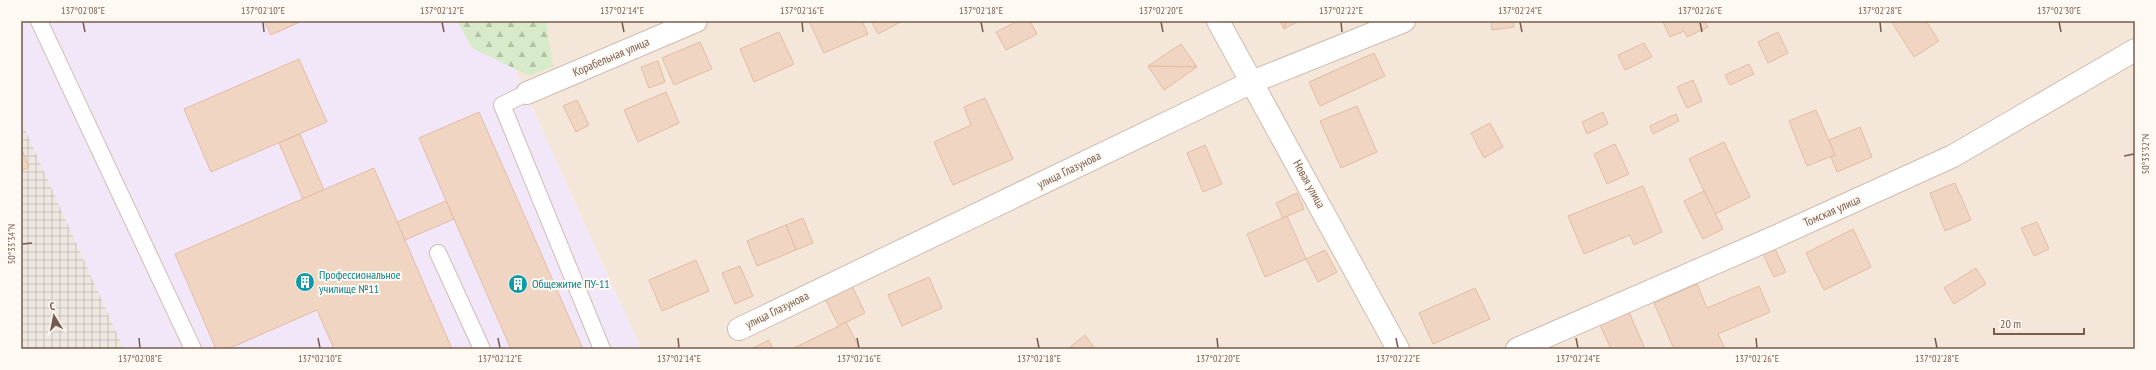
<svg xmlns="http://www.w3.org/2000/svg" width="2156" height="370" font-family="'PT Sans Narrow',sans-serif">
<style>
.residential{fill:#f4e7d9}
.industrial{fill:url(#industrial-grid)}
.education{fill:#f2e7f9}
.forest{fill:url(#forest-firs)}
.building{fill:#f1d5c3;stroke:#e3bba4}
.lines{fill:none;stroke-linecap:round;stroke-linejoin:round}
.service-casing{stroke:#cebdb0;stroke-width:18}
.minor-casing{stroke:#cebdb0;stroke-width:24}
.service{stroke:#fff;stroke-width:16}
.minor{stroke:#fff;stroke-width:22}
.ticks{fill:none;stroke:#775c4e;stroke-width:1.5}
.labels{text-anchor:middle;stroke-width:4;stroke-linejoin:round;paint-order:stroke}
.street-label{font-size:12px;fill:#775c4e;stroke:#fef9f2}
.culture-label{font-size:12px;fill:#0d838f;stroke:#fef9f2;text-anchor:start}
.neatline{fill:none;stroke:#775c4e;stroke-width:1.5}
.ticks-label{font-size:10px;text-anchor:middle;fill:#775c4e}
</style>
<defs>
<pattern id="industrial-grid" width="8" height="8" patternUnits="userSpaceOnUse"><rect width="8" height="8" fill="#eee8e3"/><path d="M0 4h8M4 0v8" fill="none" stroke="#c6bfba"/></pattern>
<pattern id="forest-firs" width="22" height="20" patternUnits="userSpaceOnUse"><rect width="22" height="20" fill="#d7eac9"/><path d="M5 1l3.5 6h-7zM16 11l3.5 6h-7z" fill="#b3c1a5"/></pattern>
</defs>
<rect width="100%" height="100%" fill="#fcf5eb"/>
<polygon class="residential" points="493,21 2135,21 2135,349 641,349"/>
<polygon class="industrial" points="21,120 124,349 21,349"/>
<polygon class="education" points="21,21 493,21 641,349 124,349 21,120"/>
<polygon class="forest" points="457,21 546,21 553,66 530,76 472,48"/>
<g class="building">
<polygon points="264,21 302,21 271,35"/>
<polygon points="809,21 862,21 868,34 824,53"/>
<polygon points="871,21 902,21 878,34"/>
<polygon points="1018,21 1030,21 1037,34 1006,50 996,32"/>
<polygon points="1280,21 1286,21 1284,29"/>
<polygon points="1286,21 1299,21 1284,29"/>
<polygon points="1491,21 1513,21 1514,27 1492,30"/>
<polygon points="1666,21 1705,21 1708,27 1687,37 1684,31 1670,37 1663,22"/>
<polygon points="1891,21 1926,21 1939,41 1914,57"/>
<polygon points="779,32 794,64 754,82 740,49"/>
<polygon points="1778,32 1788,53 1768,63 1758,42"/>
<polygon points="700,42 712,69 674,85 662,58"/>
<polygon points="1644,43 1652,57 1625,70 1618,55"/>
<polygon points="1181,44 1197,67 1148,66"/>
<polygon points="1374,53 1385,76 1320,106 1309,82"/>
<polygon points="299,59 327,122 211,172 184,109"/>
<polygon points="658,61 665,82 649,88 641,67"/>
<polygon points="1749,64 1754,74 1730,85 1725,75"/>
<polygon points="1148,66 1197,67 1164,90"/>
<polygon points="1693,80 1702,101 1687,108 1677,87"/>
<polygon points="666,92 679,123 638,142 624,110"/>
<polygon points="985,98 1013,159 953,185 934,142 971,125 964,107"/>
<polygon points="577,100 589,125 576,132 563,106"/>
<polygon points="1357,106 1377,152 1341,168 1320,121"/>
<polygon points="1816,110 1835,155 1807,166 1789,121"/>
<polygon points="479,112 583,349 511,349 454,219 419,138"/>
<polygon points="1603,112 1608,124 1587,134 1582,122"/>
<polygon points="1676,114 1679,121 1653,134 1650,126"/>
<polygon points="1490,123 1503,147 1484,158 1471,133"/>
<polygon points="1860,127 1872,157 1837,172 1831,157 1835,155 1829,140"/>
<polygon points="300,134 324,190 303,199 279,143"/>
<polygon points="1724,142 1750,197 1715,214 1689,159"/>
<polygon points="1615,144 1629,174 1607,184 1594,154"/>
<polygon points="1205,145 1222,184 1203,192 1187,153"/>
<polygon points="21,148 29,167 21,171"/>
<polygon points="374,168 452,349 334,349 317,310 228,349 216,349 175,254"/>
<polygon points="1955,183 1971,220 1945,231 1930,193"/>
<polygon points="1643,186 1662,232 1634,245 1630,235 1584,254 1568,216"/>
<polygon points="1704,191 1723,229 1703,239 1684,201"/>
<polygon points="1297,193 1304,209 1283,218 1276,203"/>
<polygon points="446,201 454,219 405,240 397,222"/>
<polygon points="1287,216 1306,259 1265,277 1247,234"/>
<polygon points="803,218 813,243 796,250 786,225"/>
<polygon points="2037,222 2049,249 2034,256 2021,228"/>
<polygon points="786,225 796,250 757,266 747,241"/>
<polygon points="1853,229 1871,267 1824,290 1806,253"/>
<polygon points="1775,249 1786,272 1774,277 1763,254"/>
<polygon points="1325,250 1337,272 1318,282 1306,259"/>
<polygon points="696,260 709,291 662,311 649,280"/>
<polygon points="740,266 753,296 735,304 722,273"/>
<polygon points="1976,268 1986,284 1954,304 1944,288"/>
<polygon points="929,277 942,308 902,326 888,295"/>
<polygon points="1697,284 1707,308 1759,286 1770,312 1718,334 1725,349 1674,349 1654,303"/>
<polygon points="852,286 865,313 839,326 825,299"/>
<polygon points="1475,288 1490,319 1433,344 1419,313"/>
<polygon points="1629,312 1645,349 1611,349 1600,325"/>
<polygon points="846,322 860,349 792,349 839,326"/>
<polygon points="1085,335 1095,349 1068,349"/>
<polygon points="769,340 773,349 751,349"/>
</g>
<g class="lines">
<g class="service-casing">
<g id="service">
<polyline points="39,21 193,349"/>
<polyline points="527,93 502,105 602,349"/>
<polyline points="438,253 482,349"/>
</g>
</g>
<g class="minor-casing">
<g id="minor">
<polyline points="1218,21 1398,349"/>
<polyline points="527,93 696,21"/>
<polyline points="739,329 1252,82 1404,21"/>
<polyline points="1517,349 1777,236 1953,156 2135,50"/>
</g>
</g>
<use href="#service" class="service"/>
<use href="#minor" class="minor"/>
</g>
<path class="ticks" d="M 83,22 L 85,32M 263,22 L 264,32M 442,22 L 444,32M 622,22 L 624,32M 802,22 L 803,32M 981,22 L 983,32M 1161,22 L 1163,32M 1341,22 L 1342,32M 1520,22 L 1522,32M 1700,22 L 1702,32M 1880,22 L 1881,32M 2059,22 L 2061,32M 2124,156 L 2134,154M 22,244 L 32,243M 139,338 L 140,348M 318,338 L 320,348M 498,338 L 500,348M 678,338 L 679,348M 857,338 L 859,348M 1037,338 L 1039,348M 1217,338 L 1218,348M 1396,338 L 1398,348M 1576,338 L 1578,348M 1756,338 L 1757,348M 1935,338 L 1937,348"/>
<defs>
<g id="building-disc" transform="scale(1)"><circle r="9.5" fill="#0f9aa8" stroke="#fef9f2"/><path d="M-4-6H4V6H1V3H-1V6H-4ZM-2.5-4.3h1.7v1.8h-1.7ZM.8-4.3h1.7v1.8H.8ZM-2.5-1h1.7V.8h-1.7ZM.8-1h1.7V.8H.8Z" fill="#fff"/></g>
</defs>
<g fill-rule="evenodd">
<use href="#building-disc" x="305" y="282"/>
<use href="#building-disc" x="518" y="284"/>
</g>
<g class="labels">
<g class="street-label">
<text transform="translate(611 57) rotate(-23)" y="4">Корабельная улица</text>
<text transform="translate(1069 170) rotate(-26)" y="4">улица Глазунова</text>
<text transform="translate(1309 184) rotate(61)" y="4">Новая улица</text>
<text transform="translate(1832 211) rotate(-24)" y="4">Томская улица</text>
<text transform="translate(777 310) rotate(-26)" y="4">улица Глазунова</text>
</g>
<g class="culture-label">
<text x="319" y="279">Профессиональное<tspan x="319" dy="14">училище №11</tspan></text>
<text x="532" y="288">Общежитие ПУ-11</text>
</g>
</g>
<rect width="2156" height="370" fill="none" stroke="#fef9f2" stroke-width="44"/>
<g transform="translate(54 316) rotate(350)" stroke="#fef9f2" stroke-width="3" paint-order="stroke">
<path d="M0-3L7 15L0 10L-7 15Z" fill="#775c4e"/>
<text y="-6" font-size="11" font-weight="bold" text-anchor="middle" fill="#775c4e">С</text>
</g>
<path d="M1994 328v6h90v-6" fill="none" stroke="#775c4e" stroke-width="2"/>
<text x="2000" y="328" font-size="12" fill="#775c4e" stroke="#fef9f2" stroke-width="3" paint-order="stroke">20 m</text>
<rect x="22" y="22" width="2112" height="326" class="neatline"/>
<g class="ticks-label">
<text x="83" y="14">137°02'08"E</text>
<text x="263" y="14">137°02'10"E</text>
<text x="442" y="14">137°02'12"E</text>
<text x="622" y="14">137°02'14"E</text>
<text x="802" y="14">137°02'16"E</text>
<text x="981" y="14">137°02'18"E</text>
<text x="1161" y="14">137°02'20"E</text>
<text x="1341" y="14">137°02'22"E</text>
<text x="1520" y="14">137°02'24"E</text>
<text x="1700" y="14">137°02'26"E</text>
<text x="1880" y="14">137°02'28"E</text>
<text x="2059" y="14">137°02'30"E</text>
<text transform="translate(2145 154) rotate(-90)" y="4">50°33'32"N</text>
<text transform="translate(11 244) rotate(-90)" y="4">50°33'34"N</text>
<text x="140" y="362">137°02'08"E</text>
<text x="320" y="362">137°02'10"E</text>
<text x="500" y="362">137°02'12"E</text>
<text x="679" y="362">137°02'14"E</text>
<text x="859" y="362">137°02'16"E</text>
<text x="1039" y="362">137°02'18"E</text>
<text x="1218" y="362">137°02'20"E</text>
<text x="1398" y="362">137°02'22"E</text>
<text x="1578" y="362">137°02'24"E</text>
<text x="1757" y="362">137°02'26"E</text>
<text x="1937" y="362">137°02'28"E</text>
</g>
</svg>
